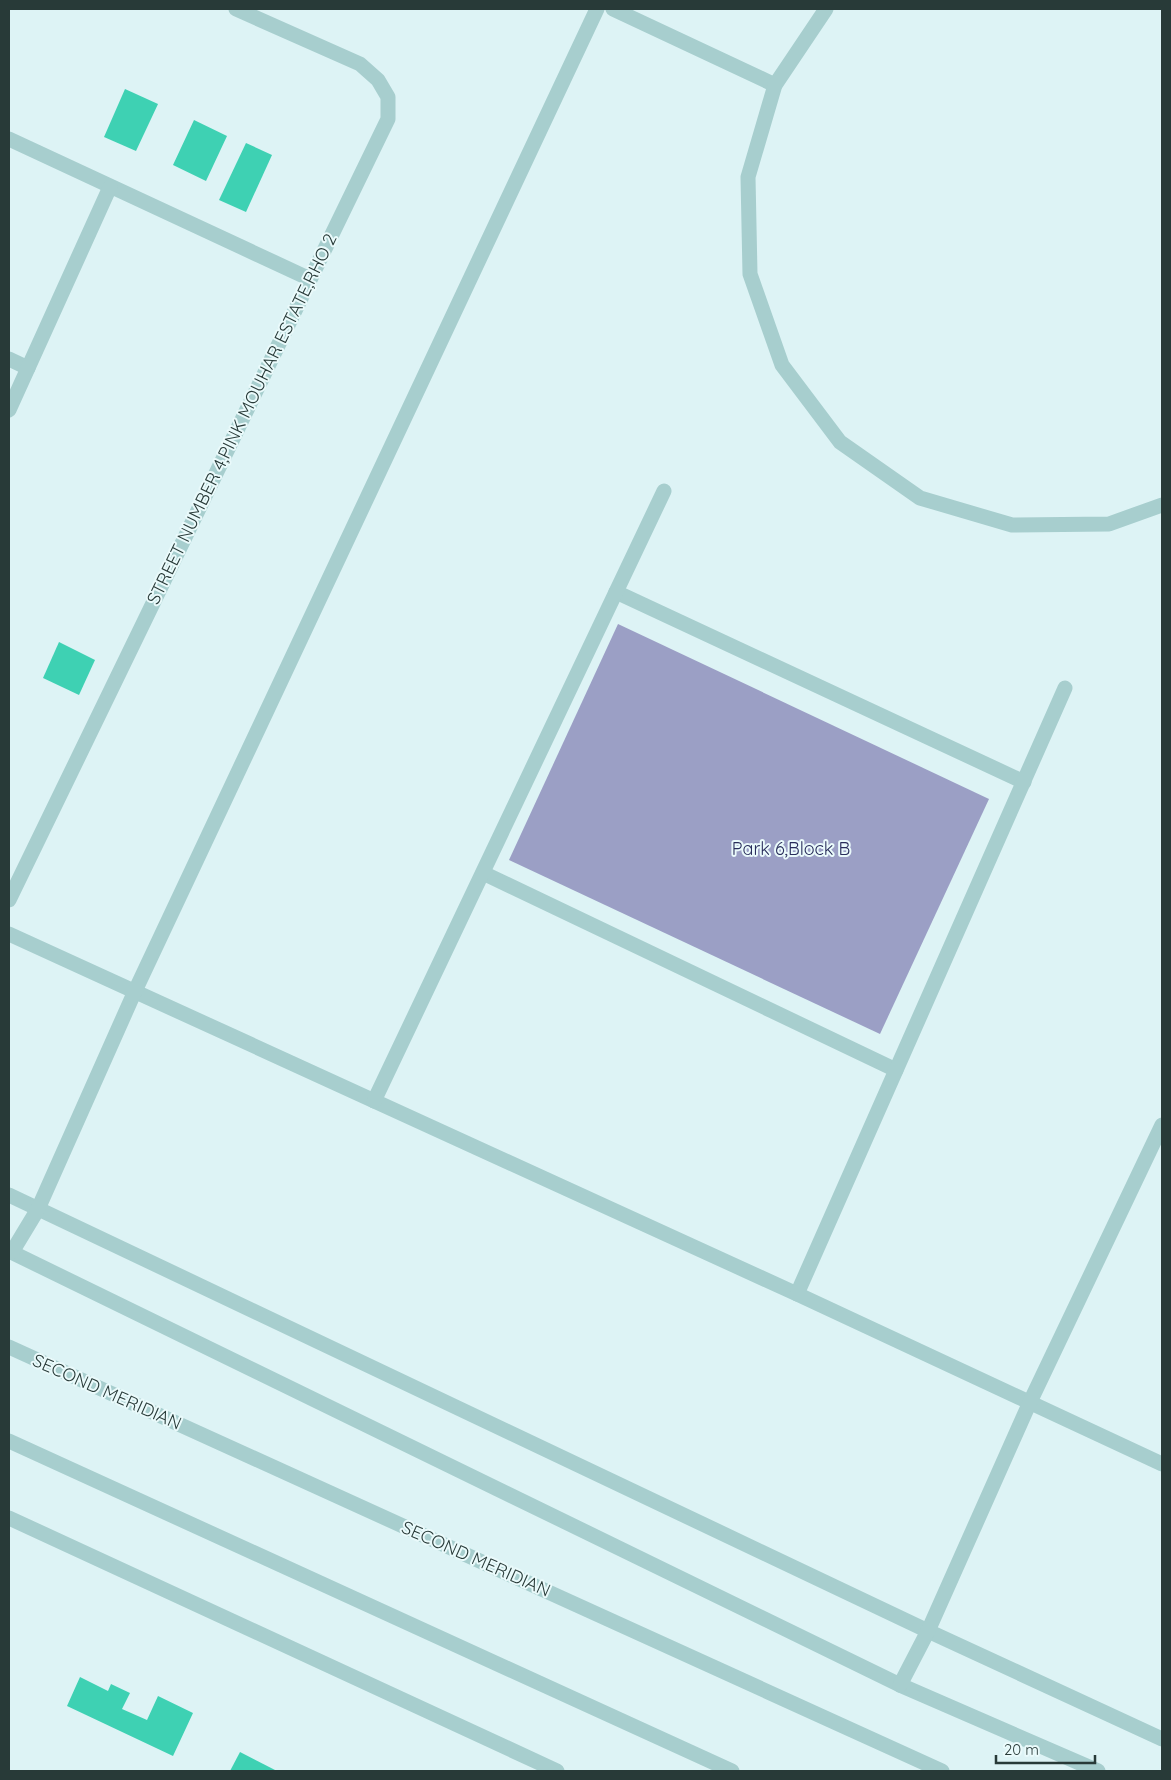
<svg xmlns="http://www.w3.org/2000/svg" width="1171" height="1780" font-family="Quicksand,sans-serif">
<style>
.green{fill:#9b9fc5}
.building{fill:#3ed1b3}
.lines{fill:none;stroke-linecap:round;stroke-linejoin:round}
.minor{stroke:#a7cece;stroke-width:15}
.labels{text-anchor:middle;stroke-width:4;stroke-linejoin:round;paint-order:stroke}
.street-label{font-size:18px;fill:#283a38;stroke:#eafafb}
.park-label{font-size:18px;fill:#292d5b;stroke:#eafafb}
</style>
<rect width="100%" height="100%" fill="#ddf3f5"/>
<polygon class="green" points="618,624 989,799 880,1034 509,860"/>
<g class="building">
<polygon points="125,89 158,104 136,151 104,137"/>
<polygon points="194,120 227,136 206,181 173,165"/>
<polygon points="246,143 272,155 246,212 219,200"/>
<polygon points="59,642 95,660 79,695 43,678"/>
<polygon points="80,1677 108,1691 111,1684 130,1693 122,1709 147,1720 158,1696 193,1713 173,1756 67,1706"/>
<polygon points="240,1752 277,1771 230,1771"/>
</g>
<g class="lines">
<g class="minor">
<polyline points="613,9 775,85"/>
<polyline points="826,9 775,85 748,177 750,274 782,365 840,442 920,498 1012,525 1109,524 1162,505"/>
<polyline points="9,139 310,279"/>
<polyline points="9,359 28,368"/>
<polyline points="9,410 110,187"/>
<polyline points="616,592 1024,782"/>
<polyline points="483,873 896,1070"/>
<polyline points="9,900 388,119 388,97 378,80 360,64 236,9"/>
<polyline points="9,934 797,1294 1162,1464"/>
<polyline points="374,1101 664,491"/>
<polyline points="9,1195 928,1631 1162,1739"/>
<polyline points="9,1251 900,1685 1098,1771"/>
<polyline points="12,1252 38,1209 135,991 597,9"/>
<polyline points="797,1294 1065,688"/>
<polyline points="9,1347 942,1771"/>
<polyline points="9,1441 732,1771"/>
<polyline points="9,1518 557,1771"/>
<polyline points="900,1685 928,1631 1030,1402 1162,1125"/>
</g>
</g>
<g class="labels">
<g class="street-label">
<text transform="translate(242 419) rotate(-64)" y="6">STREET NUMBER 4,PINK MOUHAR ESTATE,RHO 2</text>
<text transform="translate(107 1392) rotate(24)" y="6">SECOND MERIDIAN</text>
<text transform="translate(476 1559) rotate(24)" y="6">SECOND MERIDIAN</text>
</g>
<g class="park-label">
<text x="791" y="855">Park 6,Block B</text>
</g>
</g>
<rect width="1171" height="1780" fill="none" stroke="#283a38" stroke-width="20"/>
<path d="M996 1755v8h99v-8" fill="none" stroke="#283a38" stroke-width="2.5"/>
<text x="1004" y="1755" font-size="15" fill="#283a38" stroke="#eafafb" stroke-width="4" paint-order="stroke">20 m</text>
</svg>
